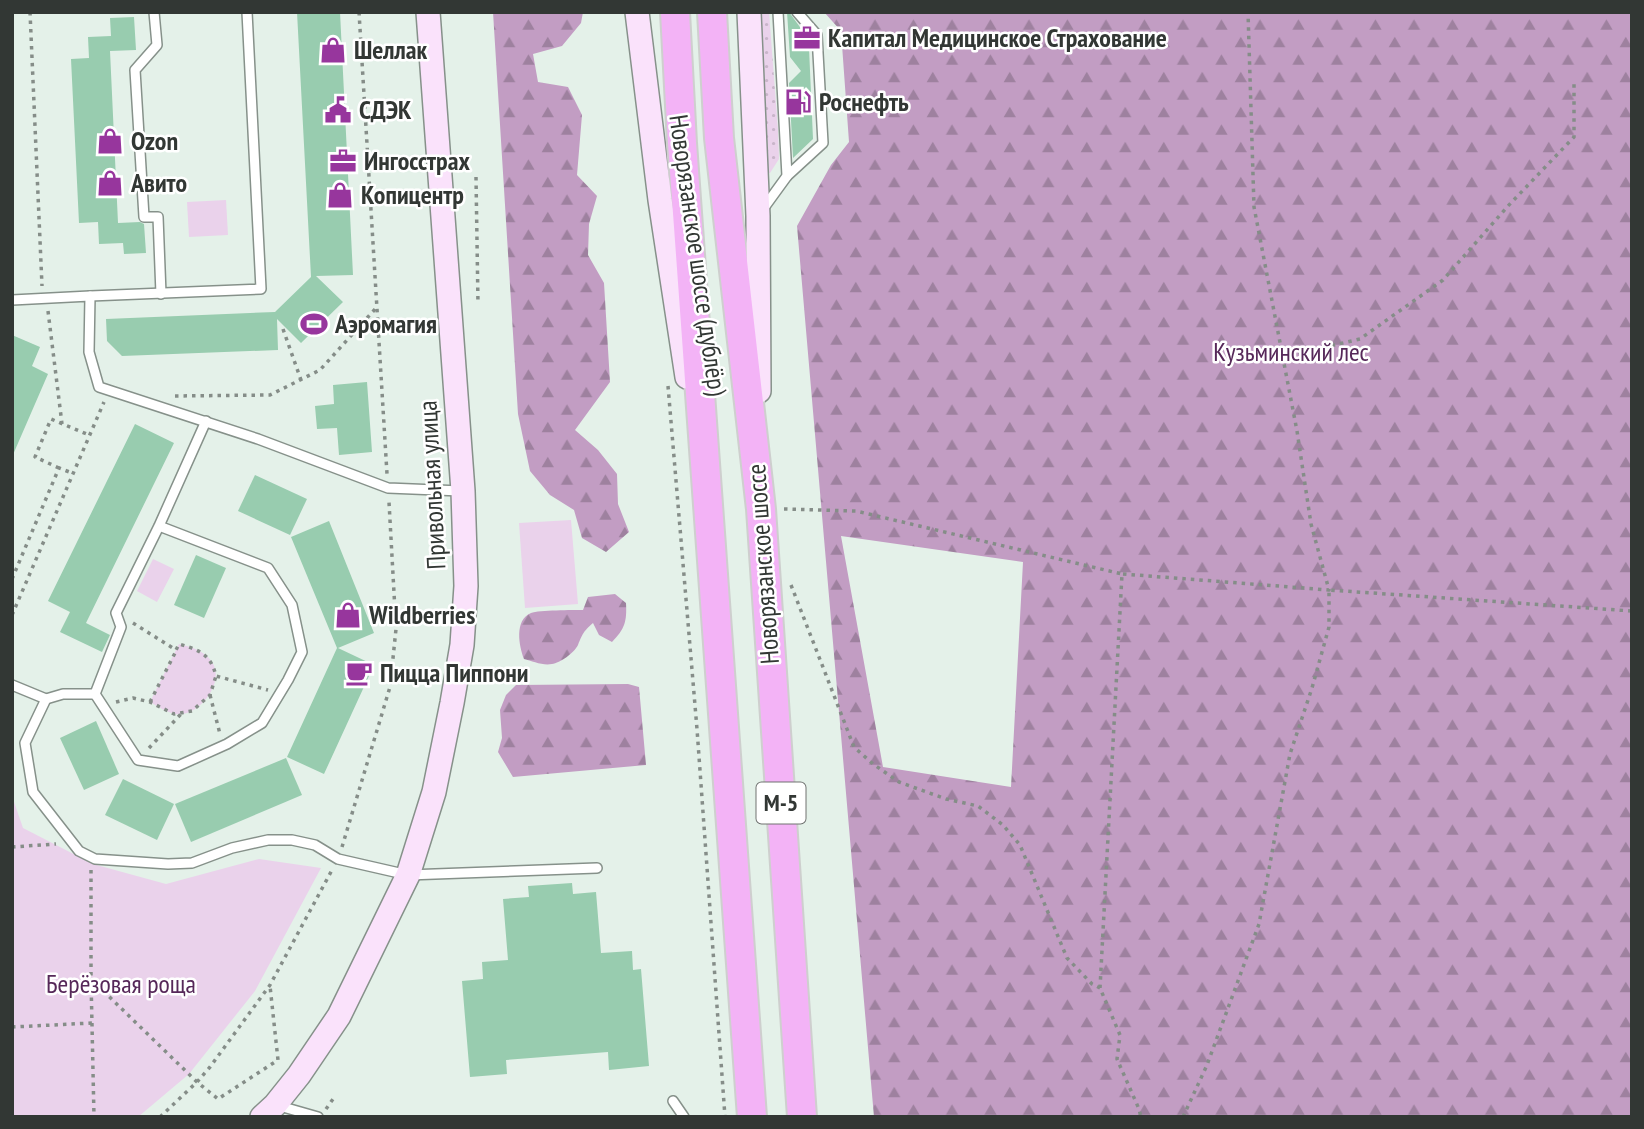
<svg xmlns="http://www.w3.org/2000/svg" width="1644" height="1129" font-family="'PT Sans Narrow',sans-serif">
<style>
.grass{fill:url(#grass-dots)}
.forest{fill:url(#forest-firs);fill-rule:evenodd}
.green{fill:#ead2eb}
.building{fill:#98ccaf}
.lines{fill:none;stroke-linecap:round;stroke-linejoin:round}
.service-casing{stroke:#86918a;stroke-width:12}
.secondary-casing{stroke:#86918a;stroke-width:26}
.trunk-casing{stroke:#cecfce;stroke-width:32}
.path{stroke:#858d88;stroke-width:3.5;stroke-dasharray:3.5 5;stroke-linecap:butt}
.service{stroke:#fff;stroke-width:9}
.secondary{stroke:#fae2fb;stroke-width:23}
.trunk{stroke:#f3b3f6;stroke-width:28}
.labels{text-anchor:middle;stroke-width:5;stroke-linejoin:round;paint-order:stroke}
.shield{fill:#fff;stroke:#707371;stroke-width:2}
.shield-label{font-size:24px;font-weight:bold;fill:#323734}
.poi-label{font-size:26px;font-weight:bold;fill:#323734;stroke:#fff;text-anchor:start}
.street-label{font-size:26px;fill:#323734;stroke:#fff}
.park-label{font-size:26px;fill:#562859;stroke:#fff}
</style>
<defs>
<pattern id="grass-dots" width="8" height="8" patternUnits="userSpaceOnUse" patternTransform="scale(1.75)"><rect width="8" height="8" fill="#ead2eb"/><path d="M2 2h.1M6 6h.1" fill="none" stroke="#c9b5ca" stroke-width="1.8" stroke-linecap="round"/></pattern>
<pattern id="forest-firs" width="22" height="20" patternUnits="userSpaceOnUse" patternTransform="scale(1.75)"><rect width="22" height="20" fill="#c29dc3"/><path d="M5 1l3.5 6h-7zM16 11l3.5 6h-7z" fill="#9e819f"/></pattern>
</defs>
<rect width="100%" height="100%" fill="#e4f1e9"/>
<polygon class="grass" points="754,12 769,12 778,130 779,159 770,173 767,173"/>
<g class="forest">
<polygon points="493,12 583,12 581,23 562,46 533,54 538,82 568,87 582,115 577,175 597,196 589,224 588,255 604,283 610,382 575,430 598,450 617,474 618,504 629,532 606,552 582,538 574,510 550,495 530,471 518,414"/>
<path d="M 824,12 L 1632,12 L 1632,1117 L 874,1117 L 797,226 L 831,165 L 849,142 L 841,31 ZM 841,536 L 1023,562 L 1011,787 L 883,767 Z"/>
<path d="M 615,594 L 626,603 C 627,621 625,629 612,642 L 599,635 L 593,623 C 583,632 583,633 578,645 C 574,653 560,663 552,664 C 543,666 532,661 524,659 C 519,646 514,620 531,613 C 539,610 573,610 583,610 L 588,597 Z"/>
<polygon points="628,684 639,687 646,765 513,777 498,752 502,738 500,710 506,695 516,685"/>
</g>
<g class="green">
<polygon points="226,200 228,235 189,237 187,202"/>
<polygon points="571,520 578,604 525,608 519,523"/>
<polygon points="153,559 174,569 157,602 137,591"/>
<path d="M 179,644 C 191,647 205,651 212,662 C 226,683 198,718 175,714 C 166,712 157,706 150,702 Z"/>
<polygon points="12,796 23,828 93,864 166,884 259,859 321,868 255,991 189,1074 138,1117 12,1117"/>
</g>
<g class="building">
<polygon points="297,12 340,12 353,275 316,276 343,302 301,343 277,319 278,350 122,356 107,341 106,319 275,312 311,277"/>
<polygon points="787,12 789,12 810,41 811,46 809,48 813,139 793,158 789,83 801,71 790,57"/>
<polygon points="134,17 136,50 110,51 118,223 140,222 144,224 146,253 124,254 123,243 99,244 98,222 79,223 71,59 89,58 88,37 111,36 110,18"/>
<polygon points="12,335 40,347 32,366 48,374 12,457"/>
<polygon points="367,382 372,452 339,455 337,428 317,429 315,406 334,404 333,385"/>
<polygon points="135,424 174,443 86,623 110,635 102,652 60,632 70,612 48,601"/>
<polygon points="255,475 307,499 290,535 238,511"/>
<polygon points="329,521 374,633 338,648 374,665 324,774 287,757 337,648 291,537"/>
<polygon points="196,555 226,568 204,618 174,605"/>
<polygon points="96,721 119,774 84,790 60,738"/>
<polygon points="286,758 302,795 191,842 175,804"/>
<polygon points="123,779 174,804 157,840 105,815"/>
<polygon points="572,883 573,894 596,892 601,953 632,951 633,970 641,969 649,1066 609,1070 608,1052 506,1060 507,1074 470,1077 462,981 483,979 482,962 508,960 503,899 529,897 528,886"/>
</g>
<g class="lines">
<g class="service-casing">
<g id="service">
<polyline points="154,12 157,45 135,70 144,217 158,217 161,294"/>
<polyline points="787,176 823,143 817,35 797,12"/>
<polyline points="763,209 787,176 778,12"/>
<polyline points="90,296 261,289 247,12"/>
<polyline points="12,300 90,296 89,352 99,387 258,439 388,488 461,491"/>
<polyline points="159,526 268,568 292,605 302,652 288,680 262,723 227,744 178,766 138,760 95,694 121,627 116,613 159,526 206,421"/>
<polyline points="12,685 46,699 25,743 33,792 79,851 95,859 168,864 192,863 232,848 268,840 292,840 315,845 338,859 408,875 597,868"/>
<polyline points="46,699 63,694 95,694"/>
<polyline points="673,1101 684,1117"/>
<polyline points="276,1105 318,1117"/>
</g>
</g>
<g class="secondary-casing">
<g id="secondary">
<polyline points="637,12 660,200 687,377"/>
<polyline points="749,12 758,216 759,391"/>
<polyline points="262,1117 275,1105 299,1075 339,1016 408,875 434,792 452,703 462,645 466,586 463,491 428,12"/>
</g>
</g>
<g class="trunk-casing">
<g id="trunk">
<polyline points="675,12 682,143 752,1117"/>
<polyline points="712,12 719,138 761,509 802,1117"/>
</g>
</g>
<g class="path">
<polyline points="30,12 42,286"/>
<polyline points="359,12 387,474"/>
<polyline points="476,177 478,304"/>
<polyline points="48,311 62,424"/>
<polyline points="283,329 301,380"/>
<polyline points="1282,357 1360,339 1443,280 1508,206 1574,137 1574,81"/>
<polyline points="668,386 697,729 725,1117"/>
<polyline points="175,396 270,395 320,370 377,307"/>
<polyline points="59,468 35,457 51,419 89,435"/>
<polyline points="784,509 856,511 1122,574 1100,988 1120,1035 1117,1059 1139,1109 1141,1117"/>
<polyline points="1123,574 1329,590 1311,524 1297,431 1254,207 1248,12"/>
<polyline points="12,579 59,468 72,473"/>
<polyline points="791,585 854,747 873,764 899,782 946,799 978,806 1003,825 1020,845 1067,958 1092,984 1100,988"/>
<polyline points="12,615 104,402"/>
<path d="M 133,623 L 176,650 L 179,644 C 200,650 211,655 216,676 L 268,690"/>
<polyline points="210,695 220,734"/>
<polyline points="116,702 133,698 150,702 174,714 192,711 210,695 216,676"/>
<polyline points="150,702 176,651"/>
<polyline points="149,748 181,714"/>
<polyline points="12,847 56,844"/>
<polyline points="342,847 390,687 396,629 389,502"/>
<polyline points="91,870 91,979 94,1117"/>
<polyline points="91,979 197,1082 218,1099 278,1060 270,986"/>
<polyline points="12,1027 92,1023"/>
<polyline points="326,1109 333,1099"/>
<polyline points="160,1117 197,1082 210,1067 270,985 332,870"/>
<polyline points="1183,1117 1207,1065 1259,924 1290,754 1312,688 1329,627 1329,590 1632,611"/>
</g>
<use href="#service" class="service"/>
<use href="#secondary" class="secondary"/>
<use href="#trunk" class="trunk"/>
</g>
<defs>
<g id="office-bare" transform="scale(2.1)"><path d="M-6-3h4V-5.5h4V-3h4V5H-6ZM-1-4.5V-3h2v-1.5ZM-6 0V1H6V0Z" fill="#97369d" stroke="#fff" stroke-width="2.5" paint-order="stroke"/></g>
<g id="shop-bare" transform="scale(2.1)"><path d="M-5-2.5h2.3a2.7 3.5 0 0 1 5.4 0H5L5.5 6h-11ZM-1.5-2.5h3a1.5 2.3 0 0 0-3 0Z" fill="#97369d" stroke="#fff" stroke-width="2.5" paint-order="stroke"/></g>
<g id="fuel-bare" transform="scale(2.1)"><path d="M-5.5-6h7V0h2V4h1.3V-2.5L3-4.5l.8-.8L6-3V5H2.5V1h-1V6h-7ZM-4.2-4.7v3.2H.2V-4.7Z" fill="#97369d" stroke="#fff" stroke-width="2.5" paint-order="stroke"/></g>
<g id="civic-bare" transform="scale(2.1)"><path d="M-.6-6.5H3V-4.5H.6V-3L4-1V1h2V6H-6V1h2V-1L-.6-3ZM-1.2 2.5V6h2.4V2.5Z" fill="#97369d" stroke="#fff" stroke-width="2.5" paint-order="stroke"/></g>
<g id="stadium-bare" transform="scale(2.1)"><path d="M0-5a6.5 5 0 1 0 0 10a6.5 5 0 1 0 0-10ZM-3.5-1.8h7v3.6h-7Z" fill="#97369d" stroke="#fff" stroke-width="2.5" paint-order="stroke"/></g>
<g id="cafe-bare" transform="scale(2.1)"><path d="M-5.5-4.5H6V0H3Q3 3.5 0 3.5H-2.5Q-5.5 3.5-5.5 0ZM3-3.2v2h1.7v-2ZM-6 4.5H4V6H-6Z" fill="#97369d" stroke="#fff" stroke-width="2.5" paint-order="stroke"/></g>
</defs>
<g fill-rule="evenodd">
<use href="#office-bare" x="807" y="38"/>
<use href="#shop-bare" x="333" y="50"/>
<use href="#fuel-bare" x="798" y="102"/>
<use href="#civic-bare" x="338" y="110"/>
<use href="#shop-bare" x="110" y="141"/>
<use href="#office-bare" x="343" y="161"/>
<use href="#shop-bare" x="110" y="183"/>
<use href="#shop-bare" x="340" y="195"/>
<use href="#stadium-bare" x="314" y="324"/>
<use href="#shop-bare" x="348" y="615"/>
<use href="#cafe-bare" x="359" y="673"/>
</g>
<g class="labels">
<rect class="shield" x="756.5" y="782.5" width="49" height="41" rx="5"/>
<g class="shield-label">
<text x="781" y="811">М-5</text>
</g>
<g class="poi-label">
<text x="828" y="47">Капитал Медицинское Страхование</text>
<text x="354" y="59">Шеллак</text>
<text x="819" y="111">Роснефть</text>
<text x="359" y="119">СДЭК</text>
<text x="131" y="150">Ozon</text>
<text x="364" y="170">Ингосстрах</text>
<text x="131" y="192">Авито</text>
<text x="361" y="204">Копицентр</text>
<text x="335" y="333">Аэромагия</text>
<text x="369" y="624">Wildberries</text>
<text x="380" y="682">Пицца Пиппони</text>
</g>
<g class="street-label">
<text transform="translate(698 255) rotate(82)" y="9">Новорязанское шоссе (дублёр)</text>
<text transform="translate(432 485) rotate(-93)" y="9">Привольная улица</text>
<text transform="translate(763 564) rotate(-94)" y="9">Новорязанское шоссе</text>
</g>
<g class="park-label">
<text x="1291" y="361">Кузьминский лес</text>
<text x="121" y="993">Берёзовая роща</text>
</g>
</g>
<rect width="1644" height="1129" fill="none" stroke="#323734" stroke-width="28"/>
</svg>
